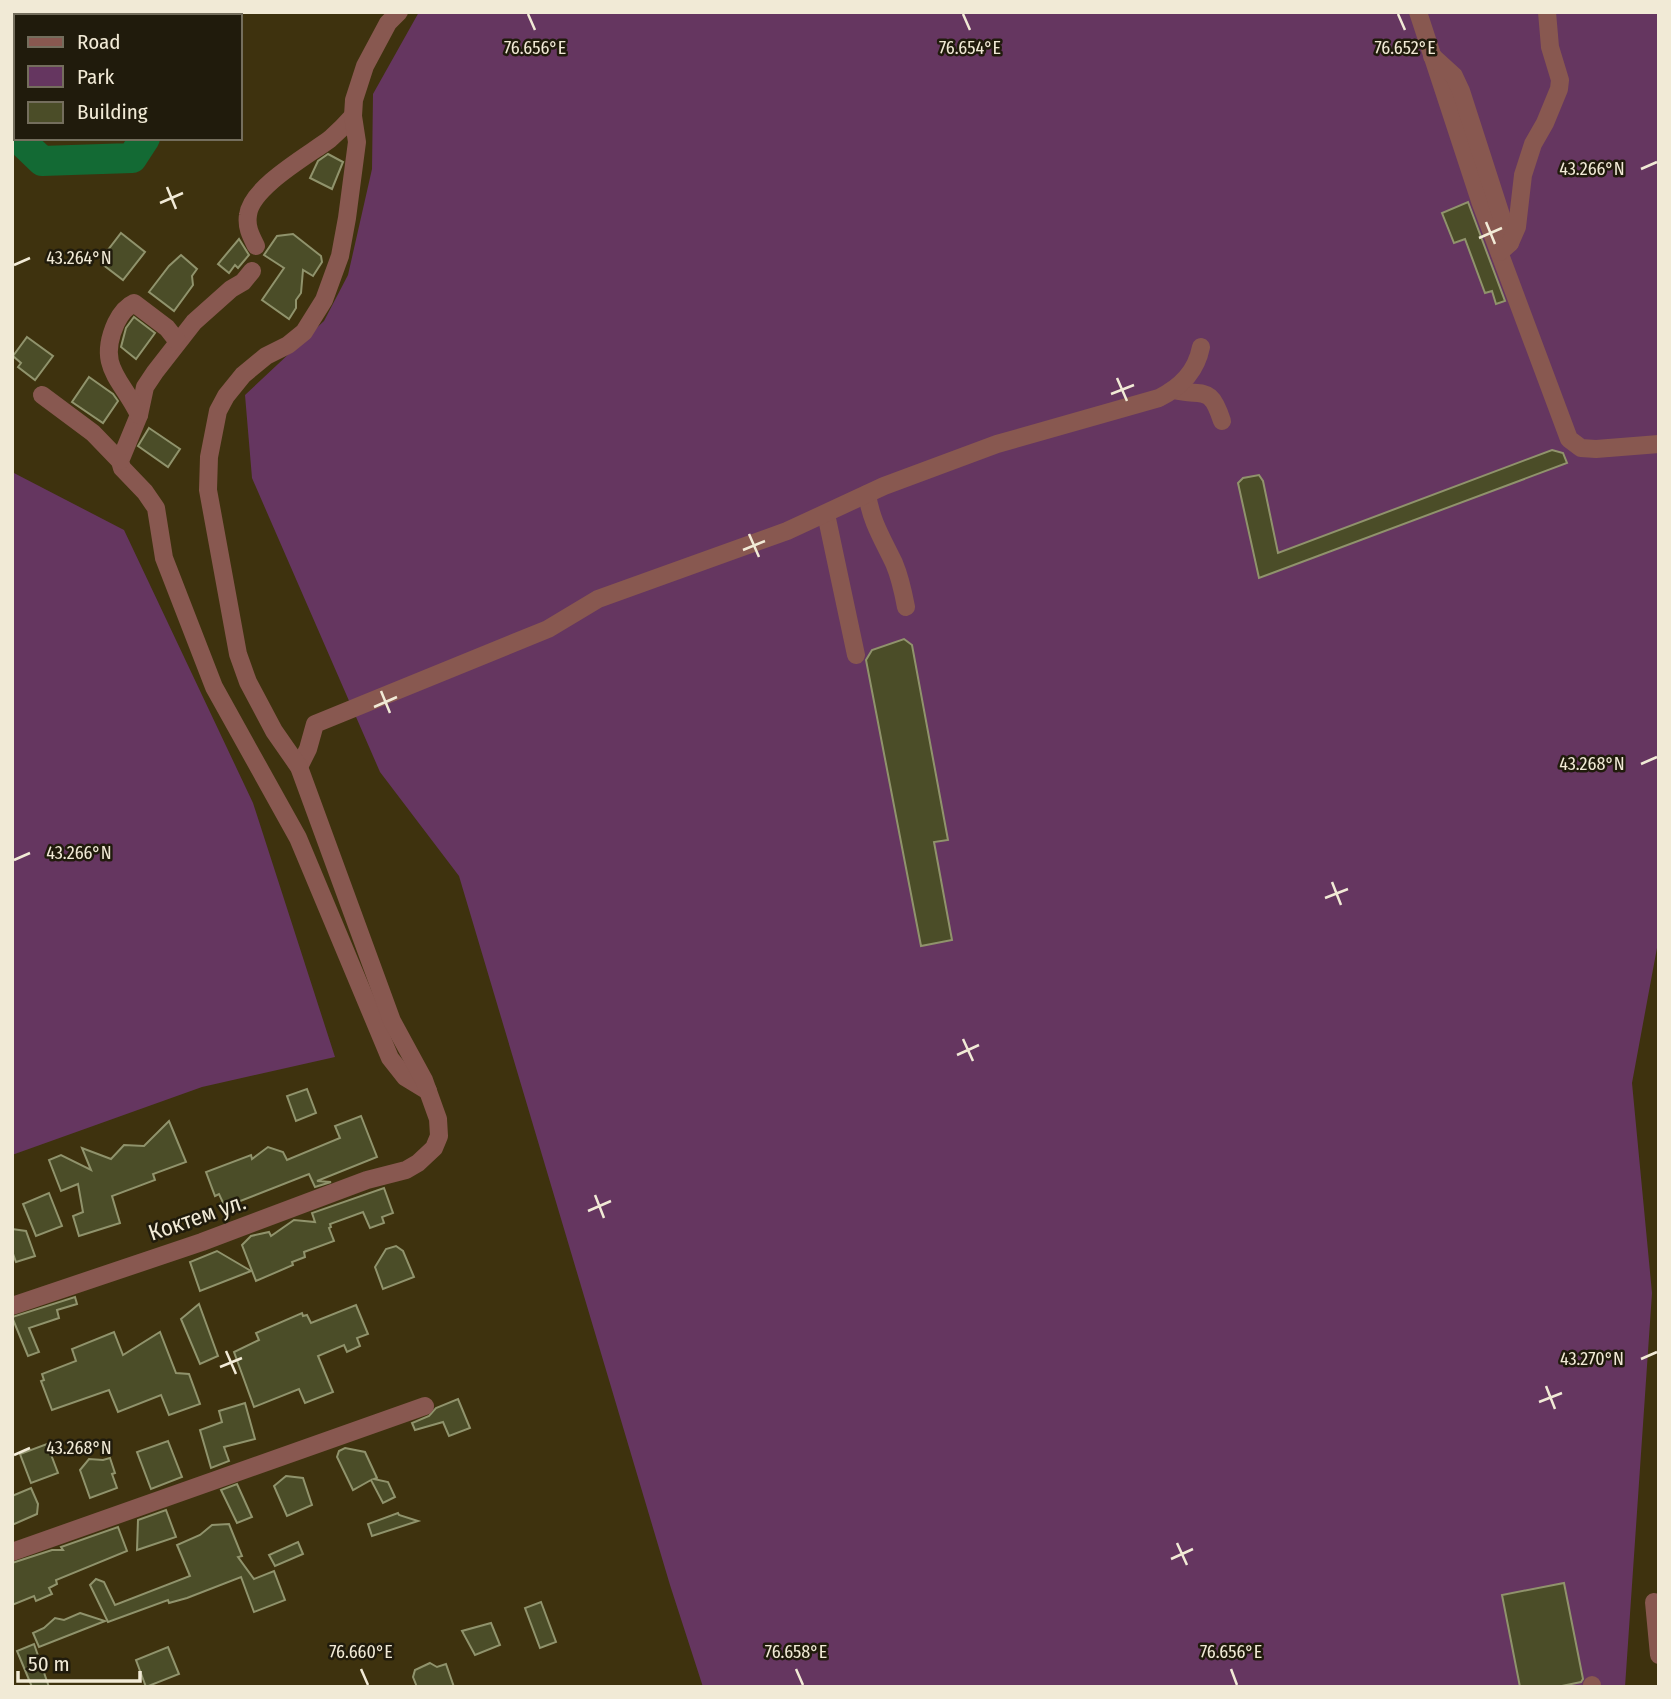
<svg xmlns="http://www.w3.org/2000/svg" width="1671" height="1699" font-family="'Fira Sans Condensed',sans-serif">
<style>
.green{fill:#653660}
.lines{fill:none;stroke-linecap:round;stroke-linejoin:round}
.river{stroke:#136a34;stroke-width:30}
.building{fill:#4b4d28;stroke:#90936c;stroke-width:2}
.minor{stroke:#885850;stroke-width:18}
.ticks{fill:none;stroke:#f1ead6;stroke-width:2.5}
.labels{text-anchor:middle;stroke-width:5;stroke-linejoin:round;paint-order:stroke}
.street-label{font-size:23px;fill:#f1ead6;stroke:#201b0c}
.ticks-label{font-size:18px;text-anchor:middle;fill:#f1ead6;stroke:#201b0c;stroke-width:5;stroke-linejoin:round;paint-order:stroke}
</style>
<rect width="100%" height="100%" fill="#3e320e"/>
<g class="green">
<polygon points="419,12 1659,12 1659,937 1632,1083 1652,1293 1625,1687 703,1687 670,1585 459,876 380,772 252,478 245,395 324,321 348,275 372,169 373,94"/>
<polygon points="12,472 124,530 253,803 335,1057 202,1087 12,1155"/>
</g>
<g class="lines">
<g class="river">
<polyline points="106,12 113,16"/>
<polyline points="18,138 42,161 132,158 145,138"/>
</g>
</g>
<g class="building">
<polygon points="328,154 343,162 332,189 310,178 318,161"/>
<polygon points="1468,202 1505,301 1496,304 1492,291 1485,293 1465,239 1454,243 1442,213"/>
<polygon points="121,233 145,252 123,280 102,264 104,261 101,259"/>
<polygon points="293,234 321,256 322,262 313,276 303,270 301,293 296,300 296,308 289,319 262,300 284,268 264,255 277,236"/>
<polygon points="239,239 249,255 238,268 235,265 229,273 218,264"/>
<polygon points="181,255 197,269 192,276 193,285 174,311 149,292 169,266"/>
<polygon points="134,317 155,333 136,359 121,347 126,328"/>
<polygon points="27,337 53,356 35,380 18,367 21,363 13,356"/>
<polygon points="89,377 113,394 118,401 103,423 72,402"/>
<polygon points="149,428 180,449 168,467 138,446"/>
<polygon points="1552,450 1563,453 1567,463 1259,578 1238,483 1243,478 1259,475 1263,481 1278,553"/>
<polygon points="904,639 912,645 948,840 934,842 952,940 921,946 866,660 872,650"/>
<polygon points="307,1089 316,1113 296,1121 287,1096"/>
<polygon points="361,1116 377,1157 317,1181 331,1182 315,1187 309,1174 225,1207 219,1194 215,1196 206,1172 251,1155 252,1159 268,1147 283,1152 287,1160 340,1138 335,1126"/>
<polygon points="169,1121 186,1162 153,1174 155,1180 112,1196 120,1223 79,1236 73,1216 83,1212 78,1184 61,1191 49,1160 61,1155 91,1170 82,1148 111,1159 124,1145 144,1146"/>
<polygon points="384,1188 393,1213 382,1217 384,1223 370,1228 363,1212 330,1224 331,1227 329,1228 334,1241 304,1252 305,1257 292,1262 293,1265 256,1281 242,1245 251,1236 269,1232 271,1236 294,1220 315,1222 312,1213"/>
<polygon points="49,1193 62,1226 36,1236 23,1204"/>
<polygon points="12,1229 26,1231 35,1256 16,1262 12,1251"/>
<polygon points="396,1246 403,1251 414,1277 383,1289 375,1267 386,1249"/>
<polygon points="217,1251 251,1271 200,1291 190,1262"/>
<polygon points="75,1297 77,1304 57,1310 59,1318 29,1328 39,1352 28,1356 12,1317"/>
<polygon points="199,1304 218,1356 200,1364 181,1319"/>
<polygon points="356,1305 368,1334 357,1338 360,1346 347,1352 344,1345 318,1356 333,1392 305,1403 299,1389 254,1407 234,1352 259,1340 256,1333 302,1313 303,1316 307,1315 311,1323"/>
<polygon points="114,1332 123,1355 160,1332 176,1373 189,1374 200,1404 169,1415 161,1395 118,1412 109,1390 52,1410 41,1381 44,1380 42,1374 76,1361 72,1349"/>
<polygon points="458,1399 470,1428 449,1436 443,1422 415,1430 412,1423 429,1416 436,1408"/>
<polygon points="245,1403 255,1439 224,1447 229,1461 211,1468 200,1430 222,1422 219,1411"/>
<polygon points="168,1441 182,1477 151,1489 137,1452"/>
<polygon points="47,1444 58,1473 31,1483 20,1454"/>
<polygon points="345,1448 365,1452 377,1478 374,1479 388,1482 395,1497 383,1503 371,1480 353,1490 337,1457 339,1451"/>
<polygon points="110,1458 115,1473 112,1474 117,1488 90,1498 80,1470 89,1459 103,1460"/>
<polygon points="286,1476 303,1478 312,1505 287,1516 274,1486"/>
<polygon points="237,1484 252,1517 237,1523 221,1490"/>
<polygon points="31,1488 38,1504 37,1514 12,1525 12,1496"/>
<polygon points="166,1510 176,1537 137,1550 138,1520"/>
<polygon points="398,1513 399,1515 418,1521 372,1536 368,1524"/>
<polygon points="229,1524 242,1556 238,1557 254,1579 274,1571 285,1600 254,1612 241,1577 187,1598 169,1603 168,1600 108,1622 90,1585 96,1579 104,1582 115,1605 190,1576 177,1545 200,1535 212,1525"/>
<polygon points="118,1527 127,1551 56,1580 57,1584 49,1588 52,1594 36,1601 34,1596 12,1605 12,1563 52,1550 63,1550 61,1547"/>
<polygon points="298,1542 303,1554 275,1566 269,1555"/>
<polygon points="1564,1583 1583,1679 1581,1682 1557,1687 1520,1687 1502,1595"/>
<polygon points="541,1602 556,1642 540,1648 525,1608"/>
<polygon points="80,1613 105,1621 39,1647 33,1633 44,1628 55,1618 64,1620"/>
<polygon points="491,1623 500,1645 475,1655 462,1631"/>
<polygon points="34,1644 49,1687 32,1687 17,1651"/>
<polygon points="168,1647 179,1674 146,1687 136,1660"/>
<polygon points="430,1663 437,1667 446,1664 454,1687 417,1687 413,1677 415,1670"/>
</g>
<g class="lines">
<g class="minor">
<polyline points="1418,12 1480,201 1569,439 1581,448 1596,449 1659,444"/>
<polyline points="1432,56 1454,76 1461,91 1510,243"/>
<path d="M 256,246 C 251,236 246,227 248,215 C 251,187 309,155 330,139 C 338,132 346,124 353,116"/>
<polyline points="1500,252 1510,243 1517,227 1523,175 1533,144 1545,123 1559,89 1560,80 1550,47 1547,12"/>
<polyline points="252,271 243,282 231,289 194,322 155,372 145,387 139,415 120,461 122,468 145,492 156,508 164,558 214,687 298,838 390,1058 405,1077 428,1091"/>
<path d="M 1174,390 C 1204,397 1210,384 1222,421"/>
<polyline points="42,395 93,433 120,461"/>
<path d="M 139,415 C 122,379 96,367 116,323 C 120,315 125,307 134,303 L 167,328 L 178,342"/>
<path d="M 867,494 C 871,521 882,538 894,563 C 900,577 903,591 906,607"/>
<polyline points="826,514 856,655"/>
<path d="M 299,767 L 308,749 L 315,724 L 548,629 L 598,599 L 787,531 L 884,486 L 997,444 L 1159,398 C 1181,387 1196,372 1201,347"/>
<polyline points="12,1306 202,1242 367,1180 406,1170 418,1163 434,1148 439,1136 438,1119 424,1080 392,1021 299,767 274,731 248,682 238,654 208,490 209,457 218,411 226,396 243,375 266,356 288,345 304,332 324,300 340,256 347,218 357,142 353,116 354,100 365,66 388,23 399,12"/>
<polyline points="12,1552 425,1406"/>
<polyline points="1654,1602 1659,1655"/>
<polyline points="1592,1685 1592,1687"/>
</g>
</g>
<path class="ticks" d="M 528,14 L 535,30M 963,14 L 970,30M 1398,14 L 1405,30M 1641,169 L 1657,162M 167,187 L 176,209M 160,203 L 183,193M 1486,222 L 1495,244M 1479,238 L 1502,228M 14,265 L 30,258M 1117,378 L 1127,401M 1111,394 L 1134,385M 749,534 L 759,557M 743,550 L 765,541M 381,691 L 390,713M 374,707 L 397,697M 1641,764 L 1657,757M 14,860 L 30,853M 1332,882 L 1341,905M 1325,898 L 1348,889M 963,1039 L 973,1061M 957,1055 L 979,1045M 595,1195 L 604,1218M 588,1211 L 611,1201M 226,1351 L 236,1374M 1641,1359 L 1657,1352M 220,1367 L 242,1358M 1546,1386 L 1555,1409M 1539,1402 L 1562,1393M 14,1455 L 30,1448M 1177,1543 L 1187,1565M 1171,1559 L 1193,1549M 361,1669 L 368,1685M 796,1669 L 803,1685M 1231,1669 L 1237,1685"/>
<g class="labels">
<g class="street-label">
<text transform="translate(197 1217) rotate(-19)" y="8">Коктем ул.</text>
</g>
</g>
<g class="ticks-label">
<text x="535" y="54">76.656°E</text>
<text x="970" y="54">76.654°E</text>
<text x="1405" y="54">76.652°E</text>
<text x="1592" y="175">43.266°N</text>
<text x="79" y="264">43.264°N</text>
<text x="1592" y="770">43.268°N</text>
<text x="79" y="859">43.266°N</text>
<text x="1592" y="1365">43.270°N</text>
<text x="79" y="1454">43.268°N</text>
<text x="361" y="1658">76.660°E</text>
<text x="796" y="1658">76.658°E</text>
<text x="1231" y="1658">76.656°E</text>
</g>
<rect width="1671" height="1699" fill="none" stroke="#f1ead6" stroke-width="28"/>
<rect x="14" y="14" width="228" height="126" fill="#201b0c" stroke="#746e5d" stroke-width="2"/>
<rect x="28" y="37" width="35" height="10" fill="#885850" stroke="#746e5d" stroke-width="2"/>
<text x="77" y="49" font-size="21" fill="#f1ead6">Road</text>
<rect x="28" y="66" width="35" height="21" fill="#653660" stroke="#746e5d" stroke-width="2"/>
<text x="77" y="84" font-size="21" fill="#f1ead6">Park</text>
<rect x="28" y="102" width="35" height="21" fill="#4b4d28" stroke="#746e5d" stroke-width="2"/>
<text x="77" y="119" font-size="21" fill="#f1ead6">Building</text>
<path d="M18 1671v10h122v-10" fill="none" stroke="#f1ead6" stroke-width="3.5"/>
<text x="28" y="1671" font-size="21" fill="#f1ead6" stroke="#201b0c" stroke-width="5" paint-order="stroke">50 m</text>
</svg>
